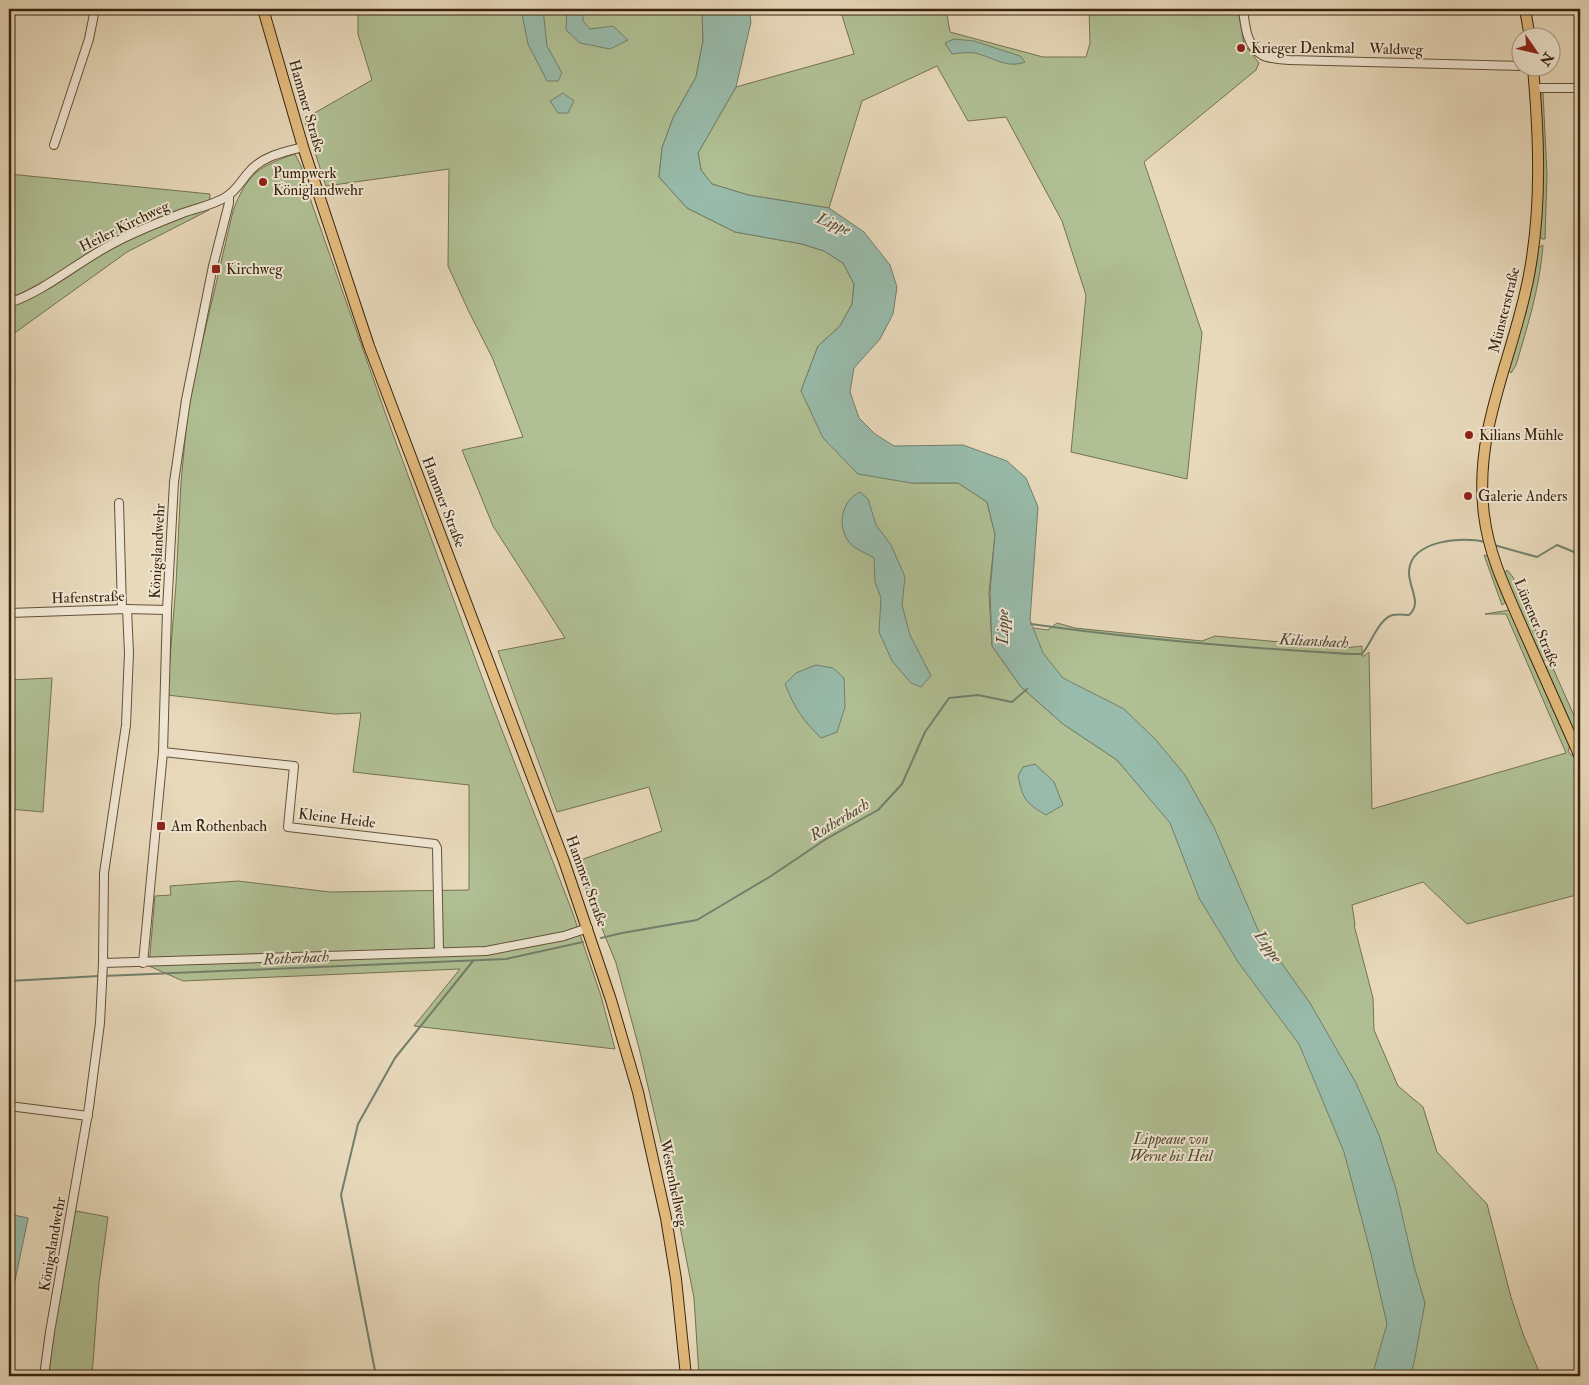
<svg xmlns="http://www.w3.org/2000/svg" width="1589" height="1385" font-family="'IM FELL Double Pica',serif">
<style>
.green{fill:#b0c094;stroke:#747251}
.water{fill:#98bbab;stroke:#727f6c}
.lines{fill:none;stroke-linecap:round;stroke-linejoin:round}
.stream{stroke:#727f6c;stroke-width:2}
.minor-casing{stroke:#645139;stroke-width:10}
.major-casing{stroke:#38240e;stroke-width:12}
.minor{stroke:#f0e6d3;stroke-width:8}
.major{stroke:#e4bc7e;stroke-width:10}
.poi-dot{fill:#8f2418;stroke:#f0e6d3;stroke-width:2}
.labels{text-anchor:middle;stroke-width:4;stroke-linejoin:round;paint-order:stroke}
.poi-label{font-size:15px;fill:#38240e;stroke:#f0e6d3;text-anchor:start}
.street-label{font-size:15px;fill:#38240e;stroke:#f0e6d3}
.park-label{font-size:15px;font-style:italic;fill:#564b30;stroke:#f0e6d3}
.water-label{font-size:16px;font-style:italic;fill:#504a35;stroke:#f0e6d3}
</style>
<rect width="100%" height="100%" fill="#e8d9bb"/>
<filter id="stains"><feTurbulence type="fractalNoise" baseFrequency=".004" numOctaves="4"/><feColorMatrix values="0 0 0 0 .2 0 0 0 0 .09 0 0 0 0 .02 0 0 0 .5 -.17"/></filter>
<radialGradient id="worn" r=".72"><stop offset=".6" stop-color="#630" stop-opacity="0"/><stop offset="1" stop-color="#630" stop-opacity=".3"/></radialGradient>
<g class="green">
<polygon points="358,9 702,9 703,41 696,77 673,118 662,148 659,177 687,208 735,232 802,244 824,251 843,263 854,284 852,304 840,326 818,346 801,391 911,483 958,483 987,502 995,534 989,593 992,646 1021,687 1063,724 1117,760 1171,823 1186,864 1214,857 1051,692 1033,628 1048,630 1057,623 1075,628 1202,641 1215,636 1345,648 1362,646 1362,656 1364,656 1369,652 1372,809 1566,753 1506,614 1485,614 1510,610 1570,745 1568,751 1570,754 1576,758 1580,767 1580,894 1467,924 1423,882 1352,905 1355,925 1354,925 1373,998 1374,1030 1398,1086 1423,1107 1437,1152 1487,1204 1511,1297 1523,1334 1541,1376 699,1376 694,1298 676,1206 639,1048 616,963 575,862 662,831 649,787 557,812 498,651 565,638 493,526 462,450 523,437 492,357 469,312 448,266 449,169 326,186 304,119 372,80 358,34"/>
<polygon points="840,9 946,9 950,32 1043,57 1086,57 1090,43 1089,9 1238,9 1244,44 1259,63 1256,70 1144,162 1202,333 1187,479 1071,452 1086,295 1062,221 1006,117 968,121 937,66 862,101 829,208 748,195 712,184 701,170 698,153 736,87 854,54"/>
<polygon points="1543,93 1547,174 1545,239 1542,239 1539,235 1539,98"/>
<path d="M 295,154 L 301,166 L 312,204 L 387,418 L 493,707 L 572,911 L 601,996 L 615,1049 L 414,1026 L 460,969 L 183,981 L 149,966 L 155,896 L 171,895 L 170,886 L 238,881 L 330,892 L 469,890 L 469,785 L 353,772 L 361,713 L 334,714 L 167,695 L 176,584 L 181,482 L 189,399 L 233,211 C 247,174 259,166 295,154 Z"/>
<polygon points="9,174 210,194 209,210 127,252 9,337"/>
<path d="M 1543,245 C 1540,286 1528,325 1516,365 L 1511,373 L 1508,370 L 1538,248 Z"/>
<polygon points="1484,555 1488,556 1506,602 1502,605"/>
<polygon points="1507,570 1513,577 1548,659 1544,661 1540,659 1504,574"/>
<polygon points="1548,666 1552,666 1580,729 1580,748 1545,670"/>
<polygon points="52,678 43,812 9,809 9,680"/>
<polygon points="76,1211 108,1217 99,1283 92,1376 41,1376 69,1212 75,1213"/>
</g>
<g class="water">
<polygon points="521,9 543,9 547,46 562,73 558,81 547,81 528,44"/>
<polygon points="567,9 583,9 583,21 590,29 613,26 628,40 610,49 580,43 566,30"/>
<polygon points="702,9 749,9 751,22 736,87 698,153 701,170 712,184 748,195 829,208 864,232 890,265 897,287 893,314 880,339 854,368 850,392 859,418 875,434 894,446 963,445 1007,461 1026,478 1038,507 1030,620 1043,653 1063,678 1124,709 1156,740 1185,775 1214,827 1258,930 1310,1003 1356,1083 1379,1135 1396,1189 1414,1266 1425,1303 1414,1363 1410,1376 1372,1376 1387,1324 1371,1254 1344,1152 1299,1044 1238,962 1199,898 1170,823 1117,760 1063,724 1021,687 992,646 990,593 995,534 987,502 958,483 911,483 858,474 823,438 801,391 818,346 840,326 852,304 854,284 843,263 824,251 802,244 735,232 687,208 659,177 662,148 673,118 696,77 703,41"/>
<path d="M 954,39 L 974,41 L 1020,56 L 1025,62 C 1006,69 993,57 975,53 C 968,52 959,53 952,54 L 945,43 Z"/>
<polygon points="563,93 574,101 568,113 558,113 550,101"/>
<path d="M 860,492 L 868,499 L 876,525 L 891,545 L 905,577 L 902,605 L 910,635 L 931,676 L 921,687 L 911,683 L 892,661 L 879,632 L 881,598 L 875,582 L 874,558 C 868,554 860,551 854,547 C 835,532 840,501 860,492 Z"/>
<path d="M 816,665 L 833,668 L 844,678 L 845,707 L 837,732 L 821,738 C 802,719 795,709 785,684 L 796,673 Z"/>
<path d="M 1035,764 L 1054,782 L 1063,805 L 1046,815 C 1026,803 1023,800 1018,776 L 1023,767 Z"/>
<polygon points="9,1214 28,1218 28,1219 13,1290 9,1300"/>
</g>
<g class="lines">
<g class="stream">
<polyline points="1494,545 1537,557 1557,545 1574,552 1580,545"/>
<path d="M 1031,624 C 1137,639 1243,648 1350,654 L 1362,654 C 1371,644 1379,618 1393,615 C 1398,614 1404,615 1409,615 C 1423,603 1408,587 1409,571 C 1411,540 1463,536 1485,542"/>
<polyline points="601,938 622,933 697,920 771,876 826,839 878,810 902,784 925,732 949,698 978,695 1012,702 1027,689"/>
<polyline points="104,976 506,959 583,942"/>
<polyline points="9,981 99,976"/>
<polyline points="376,1376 341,1195 358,1124 395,1058 473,961"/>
</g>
<g class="minor-casing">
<g id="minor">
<path d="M 1243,9 C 1245,24 1246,46 1262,55 C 1268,59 1281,59 1289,60 L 1522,66"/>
<polyline points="1535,88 1580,88"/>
<polyline points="1579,88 1580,76"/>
<polyline points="54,145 89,39 95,9"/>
<path d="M 9,303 C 47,290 77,262 114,243 C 136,231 160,222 183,213 C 197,208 213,205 226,197 C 236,191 241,181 249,172 C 263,156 283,152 303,147"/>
<polyline points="119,503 122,609"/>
<polyline points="9,613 127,609 167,610"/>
<polyline points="163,752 294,766 288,827 435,844 437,848 439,952"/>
<polyline points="103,963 104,873 126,725 129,653 127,609"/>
<polyline points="143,963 163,752 167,610 174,482 186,400 213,266 229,203 229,195"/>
<polyline points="9,1106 88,1116"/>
<polyline points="44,1376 50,1332 89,1107 100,1023 103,963 486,951 564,936 588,928"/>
</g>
</g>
<g class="major-casing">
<g id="major">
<polyline points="263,9 303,147 369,346 564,861 611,1000 638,1092 666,1218 676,1279 686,1376"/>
<polyline points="1525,9 1530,38"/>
<path d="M 1533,68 C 1539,136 1542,207 1529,275 C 1514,357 1473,429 1484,515 C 1489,556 1507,592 1523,629 C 1542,672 1561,714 1580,757"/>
</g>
</g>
<use href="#minor" class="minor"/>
<use href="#major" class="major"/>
</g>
<g class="poi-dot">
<circle cx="1241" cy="48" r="5"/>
<circle cx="263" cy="182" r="5"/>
<rect x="211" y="264" width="10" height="10" rx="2.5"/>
<circle cx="1469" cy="435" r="5"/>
<circle cx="1468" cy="496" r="5"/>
<rect x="156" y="821" width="10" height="10" rx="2.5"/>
</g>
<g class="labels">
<g class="poi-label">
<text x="1251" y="53">Krieger Denkmal</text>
<text x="273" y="178">Pumpwerk<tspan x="273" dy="17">Königlandwehr</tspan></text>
<text x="226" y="274">Kirchweg</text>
<text x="1479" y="440">Kilians Mühle</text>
<text x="1478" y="501">Galerie Anders</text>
<text x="171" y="831">Am Rothenbach</text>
</g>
<g class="street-label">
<text transform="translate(1396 49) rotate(1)" y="5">Waldweg</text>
<text transform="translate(307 106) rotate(74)" y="5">Hammer Straße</text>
<text transform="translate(124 226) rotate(-26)" y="5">Heiler Kirchweg</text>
<text transform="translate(1504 310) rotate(-76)" y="5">Münsterstraße</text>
<text transform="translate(444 502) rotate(69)" y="5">Hammer Straße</text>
<text transform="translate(157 551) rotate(-87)" y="5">Königslandwehr</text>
<text transform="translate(88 597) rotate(-2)" y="5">Hafenstraße</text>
<text transform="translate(1537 623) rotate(67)" y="5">Lünener Straße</text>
<text transform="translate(337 818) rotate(7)" y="5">Kleine Heide</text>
<text transform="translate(587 881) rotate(70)" y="5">Hammer Straße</text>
<text transform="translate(674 1183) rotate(78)" y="5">Westenhellweg</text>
<text transform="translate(52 1244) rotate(-80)" y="5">Königslandwehr</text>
</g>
<g class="park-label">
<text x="1171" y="1144">Lippeaue von<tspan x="1171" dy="17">Werne bis Heil</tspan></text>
</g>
<g class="water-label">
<text transform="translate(834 223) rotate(22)" y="6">Lippe</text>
<text transform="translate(1002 627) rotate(-90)" y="6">Lippe</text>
<text transform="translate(1314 640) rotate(3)" y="6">Kiliansbach</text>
<text transform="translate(839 819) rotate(-31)" y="6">Rotherbach</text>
<text transform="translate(1269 946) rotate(54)" y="6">Lippe</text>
<text transform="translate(296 957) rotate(-3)" y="6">Rotherbach</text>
</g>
</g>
<rect width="1589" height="1385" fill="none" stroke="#e8d9bb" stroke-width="30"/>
<rect x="10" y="10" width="1569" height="1365" fill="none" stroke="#38240e" stroke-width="2.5"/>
<rect x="15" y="15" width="1559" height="1355" fill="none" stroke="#38240e"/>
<g transform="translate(1536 52) rotate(124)"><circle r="24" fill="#f0e6d3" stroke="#a69884"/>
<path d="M0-4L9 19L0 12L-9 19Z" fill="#8f2418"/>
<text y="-8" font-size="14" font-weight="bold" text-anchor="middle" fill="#38240e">N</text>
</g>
<rect width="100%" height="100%" filter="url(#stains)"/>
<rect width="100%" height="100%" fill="url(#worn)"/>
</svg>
